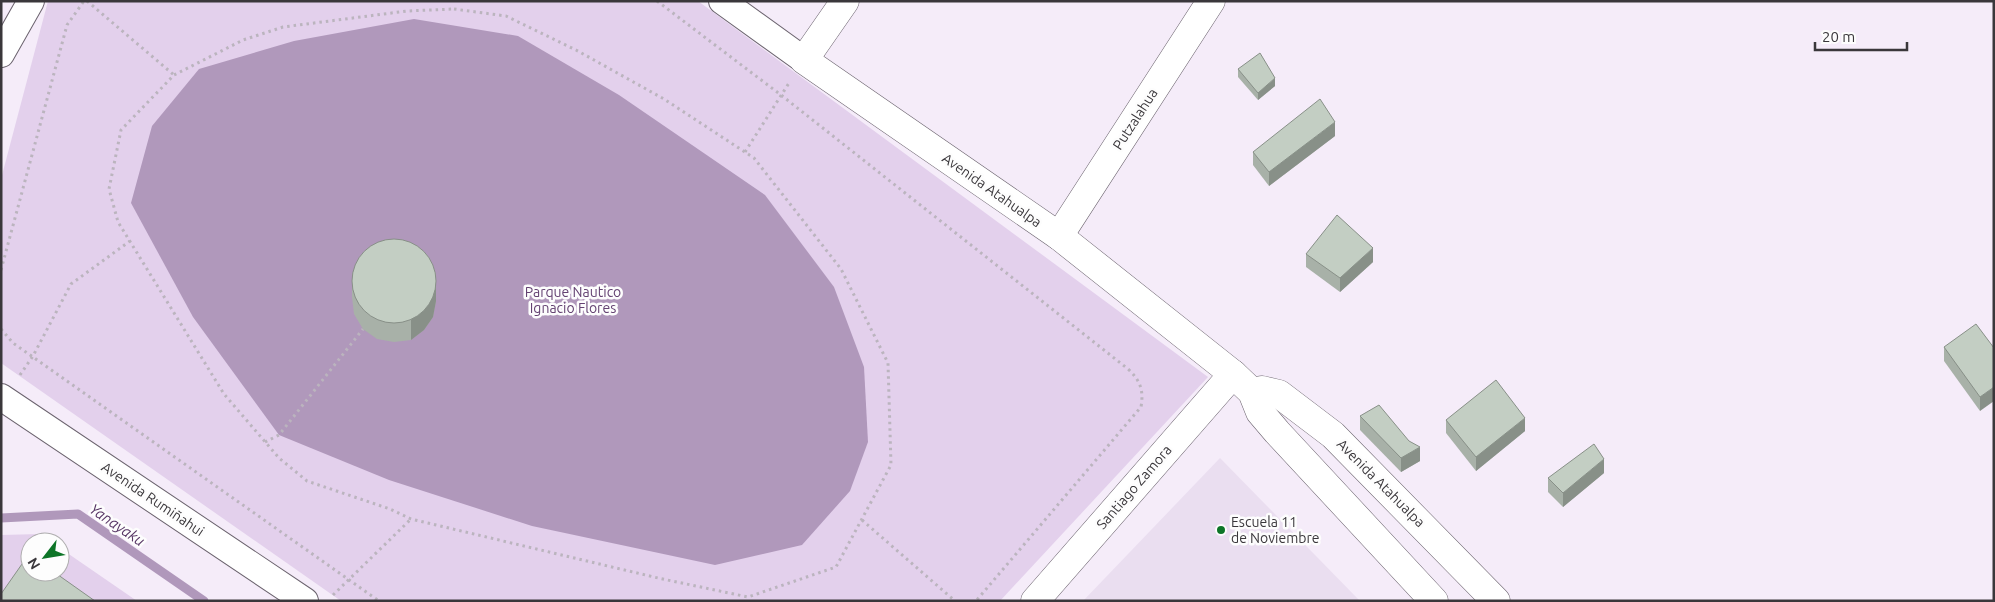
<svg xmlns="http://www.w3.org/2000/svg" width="1995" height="602" font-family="Ubuntu,sans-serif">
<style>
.built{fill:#eadef0}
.green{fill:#e3d0ec}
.water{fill:#b098bb}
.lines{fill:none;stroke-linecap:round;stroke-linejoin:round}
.stream{stroke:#b098bb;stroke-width:9}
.minor-casing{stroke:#6b636e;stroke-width:28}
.tertiary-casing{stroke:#6b636e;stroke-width:29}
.path{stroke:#bbb4be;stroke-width:3;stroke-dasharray:2.5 4;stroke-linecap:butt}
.minor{stroke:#fff;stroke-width:26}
.tertiary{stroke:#fff;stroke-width:28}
.wall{fill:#a8b1a8}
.shaded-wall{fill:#889088}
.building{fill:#c3cec3;stroke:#889088}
.poi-dot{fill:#0d7527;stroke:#fdfdfd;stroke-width:2}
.labels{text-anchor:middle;stroke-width:5;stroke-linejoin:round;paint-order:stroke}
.street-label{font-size:14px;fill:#3a373b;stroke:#fdfdfd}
.park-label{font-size:14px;fill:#644272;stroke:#fdfdfd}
.poi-label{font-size:14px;fill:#3a373b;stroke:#fdfdfd;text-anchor:start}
.water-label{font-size:15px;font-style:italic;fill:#573665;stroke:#fdfdfd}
</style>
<rect width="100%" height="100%" fill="#f5ecf9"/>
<polygon class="built" points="1220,458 1360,601 1083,601"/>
<g class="green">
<polygon points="48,1 698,1 1208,377 1000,601 341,601 1,363 1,179"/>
<polygon points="40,534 51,542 30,542 30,572 60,572 60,548 137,601 1,601 1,535"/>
</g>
<polygon class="water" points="414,19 518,36 619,95 765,195 834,287 864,367 868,442 850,491 802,545 715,565 532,526 389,480 279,435 193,317 131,203 152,126 199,69 294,41"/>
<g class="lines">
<polyline class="stream" points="1,518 78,514 204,601"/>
<g class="minor-casing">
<g id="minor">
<polyline points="722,1 804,60"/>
<polyline points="1,54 31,1"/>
<polyline points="1,397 305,601"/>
</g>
</g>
<g class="tertiary-casing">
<g id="tertiary">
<polyline points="845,1 804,60 1059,236 1233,374 1252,392 1260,412 1277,432 1434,601"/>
<polyline points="1059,236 1211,1"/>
<polyline points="1252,392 1262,390 1279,394 1333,435 1496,601"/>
<polyline points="1035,601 1233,374"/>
</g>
</g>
<g class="path">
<polyline points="87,1 174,75"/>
<path d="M 657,1 L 781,95 L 1128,369 C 1140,380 1144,390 1141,407 L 976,601"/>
<polygon points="454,9 506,16 576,50 664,99 754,158 841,269 888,363 891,465 836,567 748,597 658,578 411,519 390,509 307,481 279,458 224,394 118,222 109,189 121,130 174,75 243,40 283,27 407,11"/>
<polyline points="745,152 789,83"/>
<polyline points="1,270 67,25 84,1"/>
<polyline points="1,329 13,343 379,601"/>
<polyline points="20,375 33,356 71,284 130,241"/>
<polyline points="265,442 279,435 363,329"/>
<polyline points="862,520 955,601"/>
<polyline points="333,595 411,519"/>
</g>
<use href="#minor" class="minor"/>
<use href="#tertiary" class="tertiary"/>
</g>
<g class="wall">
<polygon points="1238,69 1275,86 1258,100 1238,77"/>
<polygon points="1335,136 1269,186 1253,165 1253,152"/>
<polygon points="1306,254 1373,262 1340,292 1306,267"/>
<polygon points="352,278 436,301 433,317 424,330 411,340 394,342 377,339 363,329 354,314 352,297"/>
<polygon points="1944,347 1994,348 1980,411 1944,361"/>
<polygon points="1360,416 1420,461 1401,472 1360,430"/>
<polygon points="1446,420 1525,431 1476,471 1446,433"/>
<polygon points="1604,473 1563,507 1548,492 1548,478"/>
</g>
<g class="shaded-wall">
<polygon points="1275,78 1275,86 1258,100 1258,93"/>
<polygon points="1335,122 1335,136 1269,186 1269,172"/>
<polygon points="1373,248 1373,262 1340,292 1340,278"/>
<polygon points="436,282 436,301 433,317 424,330 411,340 411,320"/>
<polygon points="1994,387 1994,401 1980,411 1980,397"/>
<polygon points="1525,418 1525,431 1476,471 1476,457"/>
<polygon points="1420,447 1420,461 1401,472 1401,458"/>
<polygon points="1604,459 1604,473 1563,507 1563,493"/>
</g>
<g class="building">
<polygon points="1260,53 1275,78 1258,93 1238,69"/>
<polygon points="1320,99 1335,122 1269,172 1253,152"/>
<polygon points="1337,215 1373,248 1340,278 1306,254"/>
<circle cx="394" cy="281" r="42"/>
<polygon points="1976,324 1994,348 1994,387 1980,397 1944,347"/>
<polygon points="1496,380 1525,418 1476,457 1446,420"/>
<polygon points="1379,405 1409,441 1420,447 1401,458 1360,416"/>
<polygon points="1594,444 1604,459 1563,493 1548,478"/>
<polygon points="29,554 30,555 30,572 54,572 95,601 1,601 1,594"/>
</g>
<circle class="poi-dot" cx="1221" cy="530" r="5"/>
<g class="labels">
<g class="street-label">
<text transform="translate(1135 119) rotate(-57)" y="5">Putzalahua</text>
<text transform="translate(992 190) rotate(35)" y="5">Avenida Atahualpa</text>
<text transform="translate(1381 483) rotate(45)" y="5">Avenida Atahualpa</text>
<text transform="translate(1134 487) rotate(-49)" y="5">Santiago Zamora</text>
<text transform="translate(153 499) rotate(34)" y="5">Avenida Rumiñahui</text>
</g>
<g class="park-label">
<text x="573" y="297">Parque Nautico<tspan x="573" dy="16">Ignacio Flores</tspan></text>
</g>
<g class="poi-label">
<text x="1231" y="527">Escuela 11<tspan x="1231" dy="16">de Noviembre</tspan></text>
</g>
<g class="water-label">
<text transform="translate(117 525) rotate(34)" y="5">Yanayaku</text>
</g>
</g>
<rect width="1995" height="602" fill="none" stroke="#3a373b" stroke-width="5"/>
<g transform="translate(45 557) rotate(239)"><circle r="24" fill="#fdfdfd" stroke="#afaeaf"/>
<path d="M0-4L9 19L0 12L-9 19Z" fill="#0d7527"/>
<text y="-8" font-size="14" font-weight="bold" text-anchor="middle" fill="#3a373b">N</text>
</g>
<path d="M1815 42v8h92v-8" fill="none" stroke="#3a373b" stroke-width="2.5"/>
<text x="1822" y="42" font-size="15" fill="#3a373b" stroke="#fdfdfd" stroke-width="4" paint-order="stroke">20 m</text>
</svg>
